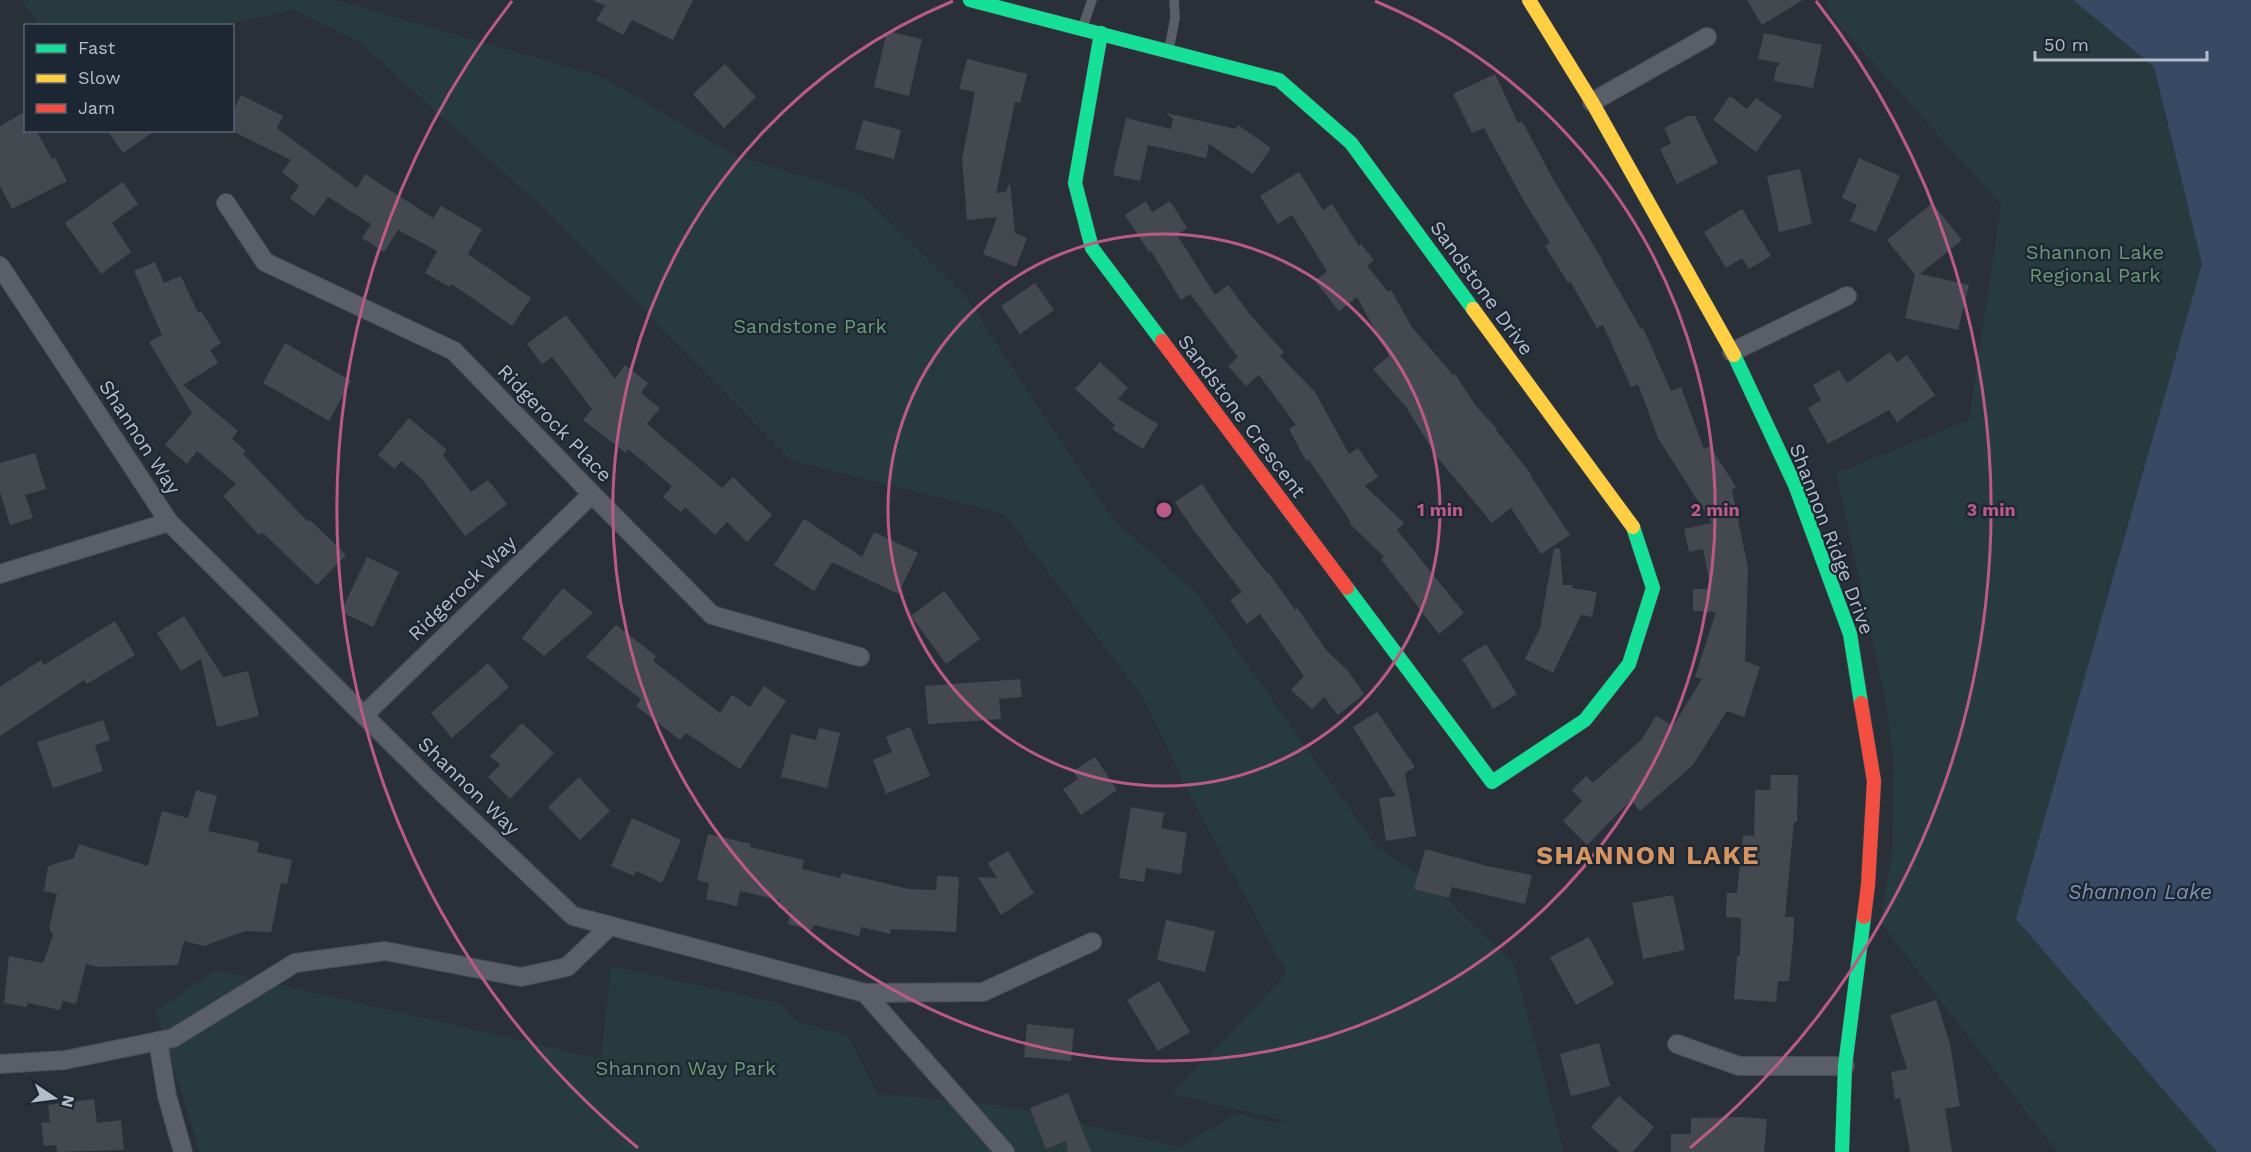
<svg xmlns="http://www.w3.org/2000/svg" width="2251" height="1152" font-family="'Work Sans',sans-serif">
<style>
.green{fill:#273a3e}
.water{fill:#384963}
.building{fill:#444950}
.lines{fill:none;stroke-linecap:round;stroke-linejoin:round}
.lane-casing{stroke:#484c53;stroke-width:10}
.street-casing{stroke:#484c53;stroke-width:20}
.fast-casing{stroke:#484c53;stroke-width:15}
.slow-casing{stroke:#484c53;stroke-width:15}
.jam-casing{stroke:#484c53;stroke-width:15}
.lane{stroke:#5a5e66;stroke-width:9}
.street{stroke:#5a5e66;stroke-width:18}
.fast{stroke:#16e098;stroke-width:14}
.slow{stroke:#ffcf43;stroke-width:14}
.jam{stroke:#f24e42;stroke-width:14}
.ring{fill:none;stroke:#bc5a87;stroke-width:3}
.labels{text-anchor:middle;stroke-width:4.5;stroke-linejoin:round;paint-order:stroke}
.park-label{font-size:20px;fill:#6b9a76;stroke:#1d2633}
.street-label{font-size:20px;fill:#b4bcc9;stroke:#1d2633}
.water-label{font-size:21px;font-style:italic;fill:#7c92b1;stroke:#1d2633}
.district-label{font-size:26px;font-weight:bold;letter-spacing:1.5px;fill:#d59563;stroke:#1d2633}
.centre{fill:#bc5a87;stroke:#1d2633;stroke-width:3}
.ring-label{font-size:18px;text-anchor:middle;font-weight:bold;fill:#bc5a87;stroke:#1d2633;stroke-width:4.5;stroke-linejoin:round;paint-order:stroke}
</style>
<rect width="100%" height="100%" fill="#2a3038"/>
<g class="green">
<polygon points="22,0 336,0 602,77 734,155 861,194 965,296 1114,521 1195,591 1376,846 1427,880 1514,964 1564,1152 200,1152 156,1011 216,970 601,1059 611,966 779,1003 797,1021 848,1036 878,1094 1005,1106 1180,1147 1237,1113 1278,1124 1287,1121 1172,1094 1287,973 1190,796 1144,699 1004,514 792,461 541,206 358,41 292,10 256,19 212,26 39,25"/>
<polygon points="1825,0 2073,0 2154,67 2202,264 2016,919 2217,1152 2057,1152 1880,922 1892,855 1894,767 1886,702 1836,473 1969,420 2001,205 1833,18"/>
</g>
<polygon class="water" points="2073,0 2251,0 2251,1152 2217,1152 2016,919 2202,264 2154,67"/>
<g class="building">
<polygon points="593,0 693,0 673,40 632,20 623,35 596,20 605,6"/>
<polygon points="1747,0 1803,0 1762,25"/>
<polygon points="887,31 922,39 909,96 874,87"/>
<polygon points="1764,33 1822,45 1813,88 1774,81 1776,68 1780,63 1758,59"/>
<polygon points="967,59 1027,74 1020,103 1015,102 996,193 1006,192 1010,182 1015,233 1027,238 1016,267 983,254 997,217 967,220 962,159 975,92 959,89"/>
<polygon points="725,64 756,97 724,128 693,94"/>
<polygon points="1495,74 1518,123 1522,121 1553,179 1603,261 1602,261 1641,329 1643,328 1671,391 1681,387 1704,449 1710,446 1736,487 1732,490 1748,568 1745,661 1760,667 1744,717 1727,711 1693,765 1640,811 1631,800 1587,845 1563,821 1582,801 1572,790 1586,776 1593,783 1642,739 1656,716 1673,726 1702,679 1695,677 1716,612 1693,611 1693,589 1711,589 1703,549 1689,552 1684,529 1712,523 1658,438 1638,384 1631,387 1603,325 1597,328 1570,281 1568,283 1545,246 1550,243 1524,201 1484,128 1472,133 1453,94"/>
<polygon points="241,95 283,116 277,128 357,188 365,174 433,218 441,206 482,229 468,254 531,298 512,326 452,284 450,287 425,273 437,251 398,230 384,252 362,238 371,224 328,197 314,216 290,198 299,186 282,172 291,160 232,131 232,113"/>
<polygon points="1730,96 1747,109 1756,98 1782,116 1756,152 1713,120"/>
<polygon points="26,111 26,130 36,130 52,159 55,158 67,181 12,209 0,186 0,126"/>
<polygon points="1166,113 1236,129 1238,125 1271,148 1253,174 1209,144 1206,158 1148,145 1140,181 1113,175 1126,118 1171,129 1173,119"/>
<polygon points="1688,116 1695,116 1718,163 1677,184 1660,149 1671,143 1664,128"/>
<polygon points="863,120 901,130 894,159 855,149"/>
<polygon points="107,130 156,130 123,153"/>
<polygon points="1859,158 1900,176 1876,232 1850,221 1857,205 1842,198"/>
<polygon points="1800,169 1812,224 1779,232 1767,176"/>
<polygon points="1299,172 1323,210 1332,204 1359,246 1361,244 1374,260 1367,266 1388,292 1391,290 1411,326 1453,375 1455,374 1476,406 1497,429 1496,430 1531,474 1530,475 1570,535 1541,554 1511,508 1492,523 1437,457 1406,407 1373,369 1389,356 1357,297 1339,311 1315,281 1327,271 1292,215 1278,224 1260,196"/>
<polygon points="123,182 138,204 112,223 131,252 101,274 65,223"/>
<polygon points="1146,201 1152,212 1170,201 1187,228 1177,235 1215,295 1228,285 1252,317 1284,352 1280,356 1315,392 1349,454 1358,448 1378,477 1365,486 1404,523 1397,530 1464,613 1439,634 1381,559 1384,557 1349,523 1351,522 1309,460 1306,461 1289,429 1296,425 1259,375 1246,386 1228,366 1238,357 1190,294 1181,300 1151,251 1149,252 1125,215"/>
<polygon points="1932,203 1962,240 1920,274 1969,285 1958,330 1905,318 1915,275 1887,240"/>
<polygon points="1742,209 1771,256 1749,269 1742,258 1726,268 1704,232"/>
<polygon points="155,262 164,283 181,276 198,313 201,311 221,343 210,350 218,363 183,385 238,431 232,439 246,451 243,454 308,522 310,520 346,555 317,585 262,532 259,535 223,496 236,484 197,451 187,464 165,445 192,413 149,342 162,335 134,271"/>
<polygon points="1035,283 1054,310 1020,334 1001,306"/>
<polygon points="566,315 615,379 625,365 648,383 641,393 660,408 647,424 722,488 733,477 772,515 747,542 727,522 715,535 685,507 681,512 663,497 672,486 628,449 626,453 583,420 592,409 552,357 542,364 527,344"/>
<polygon points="285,343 351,381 329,421 263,383"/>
<polygon points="1890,352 1897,362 1907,355 1935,395 1897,422 1889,410 1828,444 1808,408 1821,400 1813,385 1839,370 1847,383"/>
<polygon points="1100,362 1128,388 1118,399 1158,424 1143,449 1112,429 1115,425 1075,389"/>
<polygon points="409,418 447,450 443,455 471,492 488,480 507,504 465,536 422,479 401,461 395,469 378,455"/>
<polygon points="35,453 46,489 25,495 33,518 10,525 0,492 0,463"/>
<polygon points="1202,484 1229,524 1268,574 1269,573 1295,610 1297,608 1327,651 1348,671 1364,694 1338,715 1324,697 1312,709 1291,690 1304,676 1260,614 1247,624 1230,600 1242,592 1195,532 1175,502"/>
<polygon points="804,519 862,557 874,532 918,553 898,594 832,562 814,591 774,565"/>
<polygon points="1554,548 1560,549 1563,585 1573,585 1572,588 1597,592 1592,617 1581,615 1553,673 1525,659 1540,628"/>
<polygon points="367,557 399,572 373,627 341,612"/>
<polygon points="563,588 593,613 544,656 522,638"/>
<polygon points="944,591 980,639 946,664 911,616"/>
<polygon points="184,616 223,677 248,671 259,716 217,727 201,659 181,671 157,633"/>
<polygon points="115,621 135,655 87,684 84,680 0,736 0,687 41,660 44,665"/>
<polygon points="616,625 656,656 653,661 720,713 732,695 750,707 764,686 786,701 740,769 686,733 680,740 636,706 641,699 586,657"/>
<polygon points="1486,644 1517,694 1493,709 1462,659"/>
<polygon points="488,663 509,687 452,738 431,713"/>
<polygon points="1020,679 1022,697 999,699 1001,719 928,724 925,686"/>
<polygon points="1377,712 1415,767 1405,773 1416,836 1386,841 1379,798 1396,796 1353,727"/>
<polygon points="103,720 110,740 95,745 103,771 53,788 37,742"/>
<polygon points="522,723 554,753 510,799 488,777 500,765 490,756"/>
<polygon points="910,727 930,776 886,794 873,760 892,752 886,737"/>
<polygon points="819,728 840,733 827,788 781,777 791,734 816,740"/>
<polygon points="1095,757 1117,790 1081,815 1063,789 1078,779 1073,771"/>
<polygon points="1771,775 1798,775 1797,822 1794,822 1785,917 1794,917 1793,941 1789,981 1778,981 1776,1002 1734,999 1737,956 1740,956 1741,918 1726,917 1727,893 1737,893 1743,835 1754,836 1755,790 1770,790"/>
<polygon points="579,777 610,811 580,840 548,807"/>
<polygon points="196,790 217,796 208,831 259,842 257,852 292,860 287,884 281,883 271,932 245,931 204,946 184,941 178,965 99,967 86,964 76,1004 63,1001 60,1010 28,1003 26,1007 4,1003 9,956 43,963 53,935 49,928 57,894 44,891 48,866 74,858 79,844 148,866 162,811 188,818"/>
<polygon points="1131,807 1164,813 1161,828 1187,833 1181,874 1146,868 1144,882 1119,878"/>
<polygon points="632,818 681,840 662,883 636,871 634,876 611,866"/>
<polygon points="708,834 751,844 750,847 804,860 802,869 840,878 842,873 909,889 936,890 937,876 959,877 956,932 891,929 890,934 861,927 859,936 814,925 812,930 788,924 791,911 778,908 780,900 740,891 737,906 706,899 709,883 697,880"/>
<polygon points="1425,849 1487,866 1532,875 1525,904 1452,887 1449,898 1414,889"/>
<polygon points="1008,851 1034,893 1001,915 978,877 997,878 988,863"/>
<polygon points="1673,895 1685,950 1643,959 1632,903"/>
<polygon points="1166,920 1215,931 1205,972 1157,960"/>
<polygon points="1589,937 1614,984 1576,1005 1550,957"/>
<polygon points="1159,981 1190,1032 1158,1051 1127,1000"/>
<polygon points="1936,1000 1950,1044 1960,1106 1945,1109 1952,1152 1910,1152 1900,1098 1895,1099 1891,1072 1907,1069 1890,1015"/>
<polygon points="1027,1024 1074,1029 1071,1061 1024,1057"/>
<polygon points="1599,1043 1610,1086 1571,1096 1560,1054"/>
<polygon points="1068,1093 1091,1152 1068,1152 1066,1141 1046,1149 1030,1108"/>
<polygon points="1619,1096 1654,1127 1633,1152 1619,1152 1591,1127"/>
<polygon points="94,1099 97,1123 121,1120 124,1150 57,1152 56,1145 44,1146 41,1123 50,1122 48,1105"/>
<polygon points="1741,1117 1767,1119 1764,1152 1671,1152 1671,1134 1691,1134 1691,1118"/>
</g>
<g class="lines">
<g class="lane-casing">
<g id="lane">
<polyline points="1083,26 1092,0"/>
<polyline points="1169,49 1175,18 1174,0"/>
</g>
</g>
<g class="street-casing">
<g id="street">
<polyline points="1592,102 1707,37"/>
<polyline points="226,203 265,262 454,351 592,494 712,615 860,657"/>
<polyline points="0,266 169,522 429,780 573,916 865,993 983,992 1092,942"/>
<polyline points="1732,352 1847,296"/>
<polyline points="0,574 169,522"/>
<polyline points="364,715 592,494"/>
<polyline points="865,993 1005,1152"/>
<polyline points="158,1041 167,1096 183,1152"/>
<polyline points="1677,1044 1739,1066 1845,1066"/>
<polyline points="0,1064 65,1060 173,1038 295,963 385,951 521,977 567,967 610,926"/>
</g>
</g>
<g class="fast-casing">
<g id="fast">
<polyline points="970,0 1279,80 1351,143 1473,309"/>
<polyline points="1101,33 1075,183 1092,248 1162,341"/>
<polyline points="1734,355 1795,485 1850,634 1861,703"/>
<polyline points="1347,588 1492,782 1585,720 1629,664 1653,588 1633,527"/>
<polyline points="1842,1152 1845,1066 1864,917"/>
</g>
</g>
<g class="slow-casing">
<g id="slow">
<polyline points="1529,0 1592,102 1734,355"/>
<polyline points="1473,309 1633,527"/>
</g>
</g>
<g class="jam-casing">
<g id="jam">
<polyline points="1162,341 1347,588"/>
<polyline points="1861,703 1874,781 1868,885 1864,917"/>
</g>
</g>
<use href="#lane" class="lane"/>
<use href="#street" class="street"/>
<use href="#fast" class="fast"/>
<use href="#slow" class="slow"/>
<use href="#jam" class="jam"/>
</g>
<g class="ring">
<circle cx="1164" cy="510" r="276"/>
<path d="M1375 1A551 551 0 1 1 953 1"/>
<path d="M638 1148A827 827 0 0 1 512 1M1816 1A827 827 0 0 1 1690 1148"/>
</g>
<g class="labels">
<g class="park-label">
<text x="2095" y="259">Shannon Lake<tspan x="2095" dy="23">Regional Park</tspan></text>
<text x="810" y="333">Sandstone Park</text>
<text x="686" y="1075">Shannon Way Park</text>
</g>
<g class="street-label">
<text transform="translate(1482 288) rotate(54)" y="7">Sandstone Drive</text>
<text transform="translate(1242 416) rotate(53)" y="7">Sandstone Crescent</text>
<text transform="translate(555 423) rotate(46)" y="7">Ridgerock Place</text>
<text transform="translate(140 437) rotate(57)" y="7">Shannon Way</text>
<text transform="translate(1832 539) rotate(69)" y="7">Shannon Ridge Drive</text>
<text transform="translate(462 588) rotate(-44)" y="7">Ridgerock Way</text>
<text transform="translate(469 786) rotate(44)" y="7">Shannon Way</text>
</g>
<g class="water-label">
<text x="2140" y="899">Shannon Lake</text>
</g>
<g class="district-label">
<text x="1648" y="864">SHANNON LAKE</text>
</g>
</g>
<circle cx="1164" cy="510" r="9" class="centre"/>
<g class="ring-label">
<text x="1440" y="516">1 min</text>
<text x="1715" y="516">2 min</text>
<text x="1991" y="516">3 min</text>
</g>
<rect x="24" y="24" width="210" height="108" fill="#1d2633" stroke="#59626f" stroke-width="1.5"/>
<rect x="36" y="44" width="30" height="9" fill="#16e098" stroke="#59626f" stroke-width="1.5"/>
<text x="78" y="54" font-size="18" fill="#b4bcc9">Fast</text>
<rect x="36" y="74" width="30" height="9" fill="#ffcf43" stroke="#59626f" stroke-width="1.5"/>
<text x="78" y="84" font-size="18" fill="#b4bcc9">Slow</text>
<rect x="36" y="104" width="30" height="9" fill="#f24e42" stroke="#59626f" stroke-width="1.5"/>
<text x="78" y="114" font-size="18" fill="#b4bcc9">Jam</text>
<g transform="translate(54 1098) rotate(103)" stroke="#1d2633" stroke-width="4.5" paint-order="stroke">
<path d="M0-4.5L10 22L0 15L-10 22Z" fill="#b4bcc9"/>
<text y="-9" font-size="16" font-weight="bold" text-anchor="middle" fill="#b4bcc9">N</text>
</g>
<path d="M2035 51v9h172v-9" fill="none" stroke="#b4bcc9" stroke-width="3"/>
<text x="2044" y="51" font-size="18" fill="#b4bcc9" stroke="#1d2633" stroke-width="4.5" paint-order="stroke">50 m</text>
</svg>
